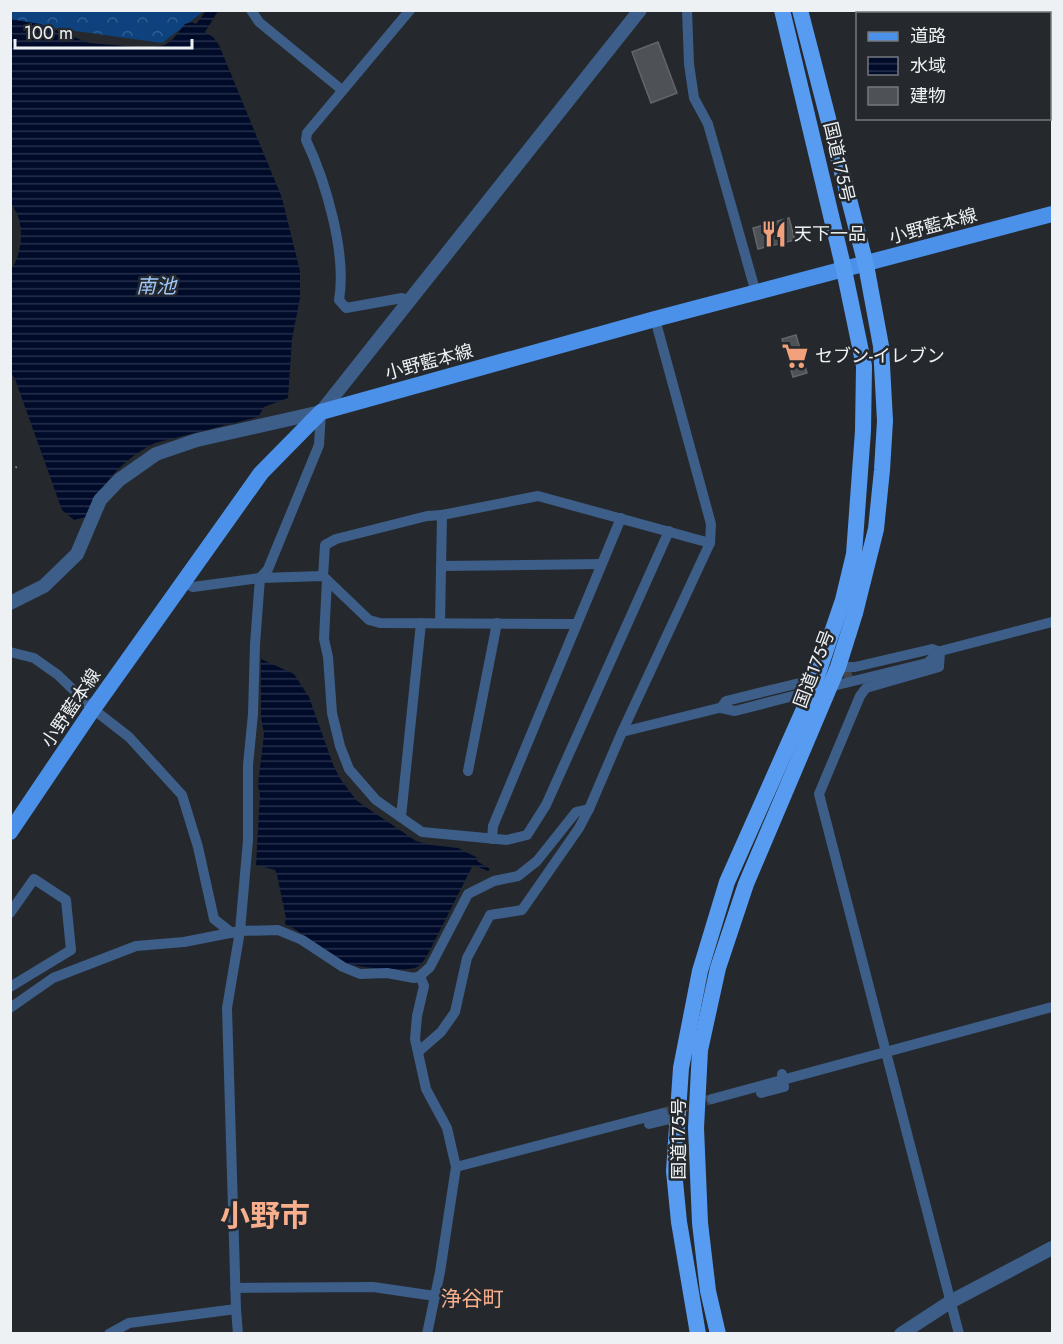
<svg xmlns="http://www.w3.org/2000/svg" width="1063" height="1344" font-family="Jost,'Noto Sans JP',sans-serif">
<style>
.forest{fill:url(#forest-crowns)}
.water{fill:url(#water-rules)}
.building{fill:#4e5257;stroke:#62666b;stroke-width:1.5}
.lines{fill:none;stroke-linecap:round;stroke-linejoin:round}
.minor-tunnel{stroke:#43474b;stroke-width:10;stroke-dasharray:10 5;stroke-linecap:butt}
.path{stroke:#85888c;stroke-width:2;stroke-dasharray:1.5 4.5;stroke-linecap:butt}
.minor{stroke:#3d5e88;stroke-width:10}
.tertiary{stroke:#3d5e88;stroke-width:14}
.primary{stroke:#4b91e9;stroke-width:16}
.trunk{stroke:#589cf2;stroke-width:16}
.labels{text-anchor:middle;stroke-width:5;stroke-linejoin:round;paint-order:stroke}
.street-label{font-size:18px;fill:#eef1f4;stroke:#25292d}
.poi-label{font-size:18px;fill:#eef1f4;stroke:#25292d;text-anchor:start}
.water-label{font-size:20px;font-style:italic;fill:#9ec7fc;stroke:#25292d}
.quarter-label{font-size:21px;fill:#f9ae8c;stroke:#25292d}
.town-label{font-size:30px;font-weight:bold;fill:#f9ae8c;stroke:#25292d}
</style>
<defs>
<pattern id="forest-crowns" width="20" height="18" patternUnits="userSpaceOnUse" patternTransform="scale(1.5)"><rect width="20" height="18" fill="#0e427e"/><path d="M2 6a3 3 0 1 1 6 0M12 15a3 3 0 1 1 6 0" fill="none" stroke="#315e91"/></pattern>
<pattern id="water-rules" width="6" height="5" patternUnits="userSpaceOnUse" patternTransform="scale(1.5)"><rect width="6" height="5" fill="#000b2a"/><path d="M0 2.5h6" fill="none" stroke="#262f4a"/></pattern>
</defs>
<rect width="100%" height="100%" fill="#25292d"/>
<polygon class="forest" points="11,11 204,11 162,43 11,22"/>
<g class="water">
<path d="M 206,11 L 218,11 L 205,32 L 213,37 L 219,45 L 282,198 L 300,271 L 300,298 L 292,339 L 288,398 L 264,407 L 258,417 L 155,443 C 121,460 103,483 86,517 L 74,520 L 62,510 L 15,379 L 11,373 L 11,270 C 23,252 26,220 10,203 L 10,19 L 40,24 L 89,43 L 150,48 L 165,45 L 173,39 L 185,24 L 192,22 L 196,24 Z"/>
<path d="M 261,659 L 294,674 L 309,697 L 334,767 L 341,780 L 357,801 L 416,841 L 431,845 L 458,848 L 478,858 L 477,861 L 490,869 L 488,871 L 473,865 L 429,952 C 426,957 423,963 417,967 C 408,972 354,968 344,962 C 324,951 307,935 285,924 L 286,918 L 277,875 L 275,870 L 256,865 L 260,795 L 258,785 L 264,734 L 261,717 Z"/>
</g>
<g class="building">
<polygon points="658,42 677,93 651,103 632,52"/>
<polygon points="789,218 795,240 758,249 753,228"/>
<polygon points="796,335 807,373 793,377 782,339"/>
</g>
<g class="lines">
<g class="minor-tunnel">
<polyline points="829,680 852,674"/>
<polyline points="663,1113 712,1099"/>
</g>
<polyline class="path" points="10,470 21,465"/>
<g class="minor">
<polyline points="251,10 259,22 342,90"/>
<polyline points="687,10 689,64 694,98 708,124 756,293"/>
<path d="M 408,302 L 402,298 L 346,308 L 339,300 C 347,254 326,182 306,140 L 307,133 L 410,10"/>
<polyline points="441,566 601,564"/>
<polyline points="323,576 325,545 336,539 427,516 442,515"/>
<polyline points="327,580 324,639 328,657 332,713 340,746 349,769 376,800 422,832 507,840 527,835 546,805 669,531"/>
<polyline points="183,582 193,587 260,578 323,576 369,620 380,623 576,624"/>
<polyline points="440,623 442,515 538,496 710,543"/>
<polyline points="10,652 34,658 58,675 93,709 129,737 182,795 198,847 214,919 232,933"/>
<polyline points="940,652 939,667 866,688 860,696 819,794 959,1334"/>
<polyline points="933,653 1052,622"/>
<polyline points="829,687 927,663 940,652 932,649 855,667 838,667"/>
<polyline points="808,700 793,696 735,711 721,708 726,701 808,681 818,676"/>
<polyline points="622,732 727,706"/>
<polyline points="468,771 497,623"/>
<polyline points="401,817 421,623"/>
<polyline points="492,839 493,826 621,518"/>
<polyline points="10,913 34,879 66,900 71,950 10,987"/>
<polyline points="420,976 424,986 417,1016 415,1039 426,1089 447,1128 456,1167 440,1272 427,1334"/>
<polyline points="10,1008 53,978 136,946 184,942 240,931 278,930 302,940 343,967 360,974 387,973 414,978 420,976 430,967 468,894 494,881 518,876 537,861 576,812 589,809"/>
<polyline points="418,1052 441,1032 455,1012 467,958 490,915 522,910 579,828 589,809 622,732 710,543 711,524 655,319"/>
<polyline points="761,1093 784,1087 782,1074"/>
<polyline points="712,1099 1052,1007"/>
<polyline points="649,1124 678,1117"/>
<polyline points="456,1167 663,1113"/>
<polyline points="235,1288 373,1287 435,1296"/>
<polyline points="109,1334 129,1323 236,1309"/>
<polyline points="238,1334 236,1309 227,1008 240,931 248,840 248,765 253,714 255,644 260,578 268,569 319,445 321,412"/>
</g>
<g class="tertiary">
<polyline points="10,603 44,586 77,554 100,500 119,480 156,454 197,440 321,412 640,10"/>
<polyline points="901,1334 950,1302 1052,1248"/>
</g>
<polyline class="primary" points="10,832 93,709 261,473 321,412 655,319 1052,214"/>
<g class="trunk">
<polyline points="698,1334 679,1222 674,1171 681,1068 700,971 727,882 812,691 843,600 854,554 863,431 864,366 844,270 782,10"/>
<polyline points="718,1334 708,1291 700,1223 696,1128 700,1050 718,968 746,884 838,667 855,613 876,529 882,470 885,421 881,346 866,265 800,10"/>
</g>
</g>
<defs>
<g id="restaurant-bare" transform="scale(2.07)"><path d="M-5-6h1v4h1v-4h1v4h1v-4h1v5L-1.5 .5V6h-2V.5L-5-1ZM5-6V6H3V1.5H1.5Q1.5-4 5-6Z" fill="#f1a17c" stroke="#25292d" stroke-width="2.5" paint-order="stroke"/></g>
<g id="supermarket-bare" transform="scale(2.07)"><path d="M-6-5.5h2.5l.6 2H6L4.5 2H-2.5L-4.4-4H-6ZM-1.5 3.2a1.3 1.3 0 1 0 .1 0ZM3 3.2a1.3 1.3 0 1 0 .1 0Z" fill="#f1a17c" stroke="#25292d" stroke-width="2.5" paint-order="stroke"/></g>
</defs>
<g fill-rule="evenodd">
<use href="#restaurant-bare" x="774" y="234"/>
<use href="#supermarket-bare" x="795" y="356"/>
</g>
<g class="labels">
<g class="street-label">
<text transform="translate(839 162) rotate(77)" y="6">国道175号</text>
<text transform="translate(933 226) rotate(-15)" y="6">小野藍本線</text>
<text transform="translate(429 362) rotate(-15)" y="6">小野藍本線</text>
<text transform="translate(814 669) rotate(-69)" y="6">国道175号</text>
<text transform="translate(71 708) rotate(-56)" y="6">小野藍本線</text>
<text transform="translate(679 1139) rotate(-90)" y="6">国道175号</text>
</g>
<g class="poi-label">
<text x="794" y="240">天下一品</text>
<text x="815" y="362">セブン-イレブン</text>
</g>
<g class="water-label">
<text x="156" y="293">南池</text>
</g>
<g class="quarter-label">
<text x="472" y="1306">浄谷町</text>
</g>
<g class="town-label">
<text x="265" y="1226">小野市</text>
</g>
</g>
<rect width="1063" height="1344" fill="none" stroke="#eef1f4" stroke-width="24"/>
<rect x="856" y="12" width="195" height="108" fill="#25292d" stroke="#75797d" stroke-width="1.5"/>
<rect x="868" y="32" width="30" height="9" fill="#4b91e9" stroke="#75797d" stroke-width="1.5"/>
<text x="910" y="42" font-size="18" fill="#eef1f4">道路</text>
<rect x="868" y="57" width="30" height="18" fill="url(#water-rules)" stroke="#75797d" stroke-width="1.5"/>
<text x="910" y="72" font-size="18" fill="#eef1f4">水域</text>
<rect x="868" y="87" width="30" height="18" fill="#4e5257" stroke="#75797d" stroke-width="1.5"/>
<text x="910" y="102" font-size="18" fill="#eef1f4">建物</text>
<path d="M15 39v9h177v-9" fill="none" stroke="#eef1f4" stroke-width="3"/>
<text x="24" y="39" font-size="18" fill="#eef1f4" stroke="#25292d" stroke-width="4.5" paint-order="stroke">100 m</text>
</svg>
